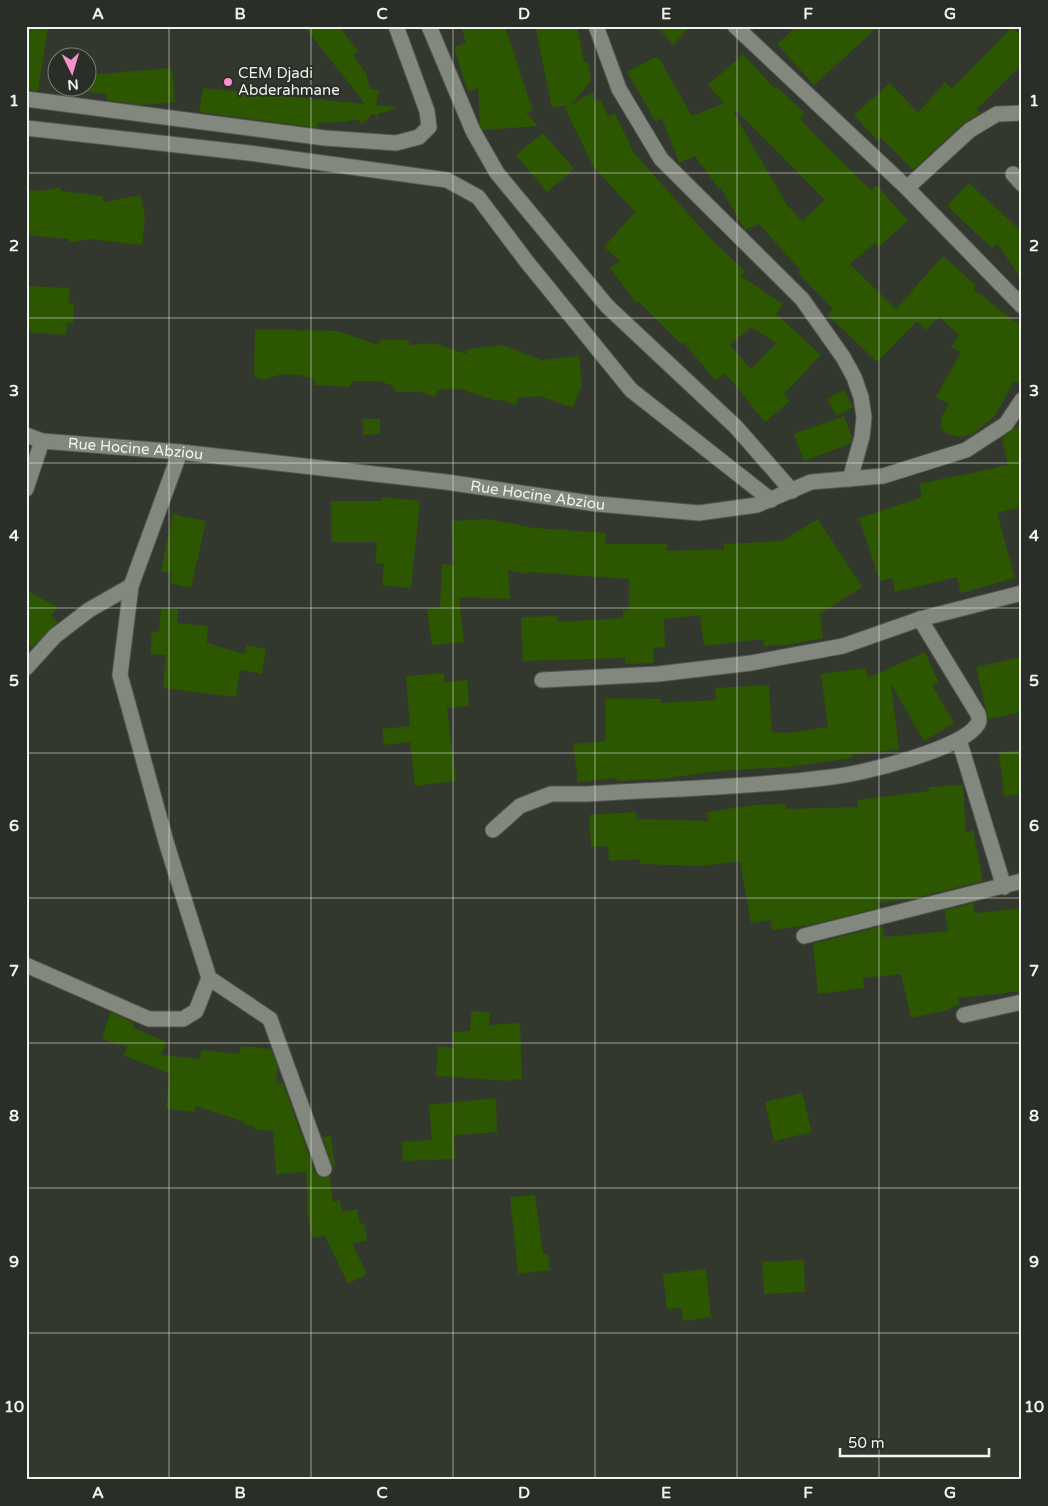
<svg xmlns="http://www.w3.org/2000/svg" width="1048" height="1506" font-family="'Varela Round',sans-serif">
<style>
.building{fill:#2c5600;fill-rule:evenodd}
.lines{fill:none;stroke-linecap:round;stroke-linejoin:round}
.street-casing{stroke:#52564f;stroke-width:17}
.street{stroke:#82887e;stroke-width:15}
.grid{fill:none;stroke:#f0f3ee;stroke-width:1;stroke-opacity:0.55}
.poi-dot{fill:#f790ce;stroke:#292e26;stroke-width:2}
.labels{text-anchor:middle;stroke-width:4;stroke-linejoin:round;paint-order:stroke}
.poi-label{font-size:15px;fill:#f0f3ee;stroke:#292e26;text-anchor:start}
.street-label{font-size:15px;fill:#f0f3ee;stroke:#292e26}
.neatline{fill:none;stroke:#f0f3ee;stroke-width:2}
.grid-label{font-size:16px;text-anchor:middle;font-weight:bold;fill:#f0f3ee}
</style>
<rect width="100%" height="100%" fill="#33382f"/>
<g class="building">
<polygon points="26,26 48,28 38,91 26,90"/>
<polygon points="304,26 339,26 358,51 353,55 366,73 370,89 379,90 376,105 396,107 396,109 377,114 379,120 374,114 371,115 362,125 357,119 345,122 318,123 318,128 199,112 203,88 365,104"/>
<polygon points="461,26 505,26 533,111 526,112 538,126 483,130 480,124 478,88 468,92 454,47 466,43"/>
<path d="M 535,26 L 577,26 L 584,62 L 588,61 L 591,81 L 571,105 L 593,92 L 594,102 L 600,99 L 608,116 L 615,113 L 634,153 L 710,238 L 745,271 L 741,276 L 783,304 L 776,314 L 821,355 L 784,394 L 790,401 L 765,422 L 725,373 L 716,381 L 683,342 L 681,344 L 638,301 L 636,303 L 610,268 L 620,261 L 604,247 L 635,212 L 593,166 L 565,108 L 569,105 L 552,108 ZM 751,327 L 776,343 L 751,369 L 730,345 Z"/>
<polygon points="656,26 690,26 673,45"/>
<polygon points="797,26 879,26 814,85 777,44"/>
<polygon points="1012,27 1022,36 1022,64 976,110 980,113 964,123 913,170 881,138 878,141 854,115 890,83 918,113 945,82 952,89"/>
<path d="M 743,54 L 775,89 L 777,87 L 805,113 L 800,119 L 838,158 L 871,190 L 877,185 L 908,221 L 878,247 L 875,243 L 850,264 L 896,309 L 943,256 L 976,285 L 973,289 L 1022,327 L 1022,385 L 1014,381 L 995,416 L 973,434 L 959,437 L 950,435 L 942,429 L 941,418 L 949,404 L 936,397 L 961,352 L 951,347 L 959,335 L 939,317 L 926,330 L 917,321 L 877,362 L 827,314 L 833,309 L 797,272 L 800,270 L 759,224 L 745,230 L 721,188 L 719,189 L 695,156 L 679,163 L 662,118 L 656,122 L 627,72 L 653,58 L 659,58 L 692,116 L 724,103 L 708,85 ZM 737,111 L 825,200 L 802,221 L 787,205 L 734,113 Z"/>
<polygon points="172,68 175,102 142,105 107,100 106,94 88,92 88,75"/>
<polygon points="543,133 574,169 547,192 516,155"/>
<polygon points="969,183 1022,232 1022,280 997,243 992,248 947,206"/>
<polygon points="60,187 61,191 102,196 104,202 140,195 145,216 142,245 88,239 69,243 69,239 26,235 26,190 41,191"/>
<polygon points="26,286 70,288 69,303 74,303 73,323 67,323 66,335 33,333 33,331 26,331"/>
<polygon points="255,329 338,331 378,345 380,340 408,340 410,345 434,343 466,354 468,349 502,345 542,360 579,356 582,384 573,408 540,396 518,398 516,405 502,400 494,400 460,389 438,390 435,397 421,392 395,392 393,386 380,381 352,381 350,387 315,385 314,379 300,375 282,374 263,380 254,377"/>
<polygon points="844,390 853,407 836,416 827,399"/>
<polygon points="844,416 852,437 850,444 804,461 794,434"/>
<polygon points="363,419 380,419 380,434 363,435"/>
<polygon points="1022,426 1022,507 997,513 1015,578 961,593 957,577 895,592 892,578 880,581 859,518 922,497 919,484 1008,465 1002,438 1015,428"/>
<polygon points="382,497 420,501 411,588 382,585 384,564 375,563 377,542 331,542 331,501 382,501"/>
<polygon points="173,514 206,521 191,588 170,583 172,574 161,571"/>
<polygon points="489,519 534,528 606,533 605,544 667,544 667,551 724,549 724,544 782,541 818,519 862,587 820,614 823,638 787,645 764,646 763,639 704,646 700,615 664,619 665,647 653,648 654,663 625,664 625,658 523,661 521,617 558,616 558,622 623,618 623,610 629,610 629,579 529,572 528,574 508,570 510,599 459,597 464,642 432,645 427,609 440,608 442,564 454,565 451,521"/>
<polygon points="26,590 57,607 51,616 58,622 32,647 26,643"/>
<polygon points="161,608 178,610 177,623 208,626 207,643 245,654 246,645 266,649 262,674 240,670 236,697 163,688 166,655 150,654 152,631 159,632"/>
<polygon points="925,652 939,683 932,685 954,723 924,741 891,684 899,749 851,755 852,758 788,767 718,771 661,779 617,781 616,778 578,782 573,744 605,741 606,698 661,699 661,703 716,700 715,688 769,685 772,732 786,733 828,727 821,674 866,668 868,678"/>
<polygon points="1022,657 1022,712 988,719 976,667"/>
<polygon points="444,673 445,682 467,680 469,706 447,708 456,781 415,786 410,742 384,745 382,729 410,726 406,676"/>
<polygon points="1022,750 1022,794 1004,796 999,753"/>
<polygon points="963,785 966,832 973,830 983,881 911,899 878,903 879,908 810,925 772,930 770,920 751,923 740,861 702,866 640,864 640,859 609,861 608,846 591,847 589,815 636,812 637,819 708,821 707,812 755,805 785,804 786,809 858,807 857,800 929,791 929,787"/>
<polygon points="973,903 975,913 1022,908 1022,991 958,998 960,1005 949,1008 949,1010 911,1018 901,974 863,978 864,988 818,994 813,944 882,926 884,937 948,931 945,910"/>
<polygon points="471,1011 490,1012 489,1025 520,1023 522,1079 510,1080 510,1081 436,1076 438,1046 454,1048 453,1032 470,1031"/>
<polygon points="110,1012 134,1023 133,1028 167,1042 161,1055 200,1059 201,1050 240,1054 241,1046 271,1049 278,1068 276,1083 283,1083 315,1173 322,1178 330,1176 333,1202 340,1200 342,1212 357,1209 360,1224 364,1223 367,1241 352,1243 367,1274 348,1284 325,1236 312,1238 306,1206 308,1206 306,1172 276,1174 273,1131 254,1129 254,1126 244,1125 245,1122 195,1106 195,1112 166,1109 170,1074 123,1055 128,1047 102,1039"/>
<polygon points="802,1093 812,1132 774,1141 765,1102"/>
<polygon points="496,1098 497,1132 454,1135 455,1159 403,1161 402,1142 432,1140 429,1105"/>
<polygon points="331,1136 335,1166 333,1167 322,1137"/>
<polygon points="535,1195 543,1254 548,1254 550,1270 518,1274 510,1197"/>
<polygon points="804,1260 805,1292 764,1294 762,1262"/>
<polygon points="706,1269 711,1317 683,1321 681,1308 667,1309 663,1274"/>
</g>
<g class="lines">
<g class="street-casing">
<g id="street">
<polyline points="429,26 473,131 497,173 607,306 736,427 792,491"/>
<polyline points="596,26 619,89 661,159 802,299 843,357 854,377 861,397 864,417 862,437 850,479"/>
<polyline points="735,26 907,188 1022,306"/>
<polyline points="26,99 325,138 396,143 419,137 429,127 427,111 396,26"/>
<polyline points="26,128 249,153 447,180 478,197 527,262 631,390 771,500"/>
<polyline points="1013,174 1022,184"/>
<polyline points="907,188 970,130 997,114 1022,113"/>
<path id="s1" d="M 26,435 L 42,441 L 180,452 L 446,482 L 597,504 L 699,513 L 757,505 L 811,482 L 883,476 L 966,450 L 1006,424 L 1022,400"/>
<polyline points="180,452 131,586 120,675 167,845 209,978 270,1019 324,1169"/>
<polyline points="26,489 42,441"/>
<polyline points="26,668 55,636 89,610 131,586"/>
<polyline points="542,680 658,674 751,663 843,646 920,619 1022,593"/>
<polyline points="959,740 1004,887"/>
<path d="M 493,830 L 520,806 L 551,794 L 588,794 C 669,789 751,787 832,777 C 861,774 962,749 977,725 C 980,722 979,718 978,714 L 920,619"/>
<polyline points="804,936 1022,881"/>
<polyline points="26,965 149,1019 183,1019 196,1011 209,978"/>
<polyline points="964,1015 1022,1002"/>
</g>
</g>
<use href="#street" class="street"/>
</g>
<path class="grid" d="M 169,26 L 169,1480M 311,26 L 311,1480M 453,26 L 453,1480M 595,26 L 595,1480M 737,26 L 737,1480M 879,26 L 879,1480M 26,173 L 1022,173M 26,318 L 1022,318M 26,463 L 1022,463M 26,608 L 1022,608M 26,753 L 1022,753M 26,898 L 1022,898M 26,1043 L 1022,1043M 26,1188 L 1022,1188M 26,1333 L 1022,1333"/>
<circle class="poi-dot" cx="228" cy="82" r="5"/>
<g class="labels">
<g class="poi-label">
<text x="238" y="78">CEM Djadi<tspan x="238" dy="17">Abderahmane</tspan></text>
</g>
<g class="street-label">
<text dy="5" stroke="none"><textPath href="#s1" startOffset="111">Rue Hocine Abziou</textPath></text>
<text dy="5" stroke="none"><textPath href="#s1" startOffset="516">Rue Hocine Abziou</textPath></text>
</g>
</g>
<rect width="1048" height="1506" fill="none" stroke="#292e26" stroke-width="55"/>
<g transform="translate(72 72) rotate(175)"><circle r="24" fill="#292e26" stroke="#797d76"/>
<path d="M0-4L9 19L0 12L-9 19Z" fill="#f790ce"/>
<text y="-8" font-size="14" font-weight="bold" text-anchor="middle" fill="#f0f3ee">N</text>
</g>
<path d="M840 1448v8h149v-8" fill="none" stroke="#f0f3ee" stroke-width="2.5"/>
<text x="848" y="1448" font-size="15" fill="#f0f3ee" stroke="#292e26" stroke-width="4" paint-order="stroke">50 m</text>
<rect x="28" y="28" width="992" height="1450" class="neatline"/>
<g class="grid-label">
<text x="98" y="19">A</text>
<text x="240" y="19">B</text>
<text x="382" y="19">C</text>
<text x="524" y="19">D</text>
<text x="666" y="19">E</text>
<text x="808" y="19">F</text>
<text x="950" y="19">G</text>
<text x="14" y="106">1</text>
<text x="1034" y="106">1</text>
<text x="14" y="251">2</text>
<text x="1034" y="251">2</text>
<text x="14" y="396">3</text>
<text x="1034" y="396">3</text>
<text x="14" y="541">4</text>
<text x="1034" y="541">4</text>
<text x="14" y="686">5</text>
<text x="1034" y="686">5</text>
<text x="14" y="831">6</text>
<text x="1034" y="831">6</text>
<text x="14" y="976">7</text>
<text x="1034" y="976">7</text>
<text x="14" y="1121">8</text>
<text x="1034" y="1121">8</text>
<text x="14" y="1267">9</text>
<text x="1034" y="1267">9</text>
<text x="14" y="1412">10</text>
<text x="1034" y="1412">10</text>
<text x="98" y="1498">A</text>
<text x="240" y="1498">B</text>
<text x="382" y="1498">C</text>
<text x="524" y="1498">D</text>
<text x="666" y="1498">E</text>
<text x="808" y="1498">F</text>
<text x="950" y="1498">G</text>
</g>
</svg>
